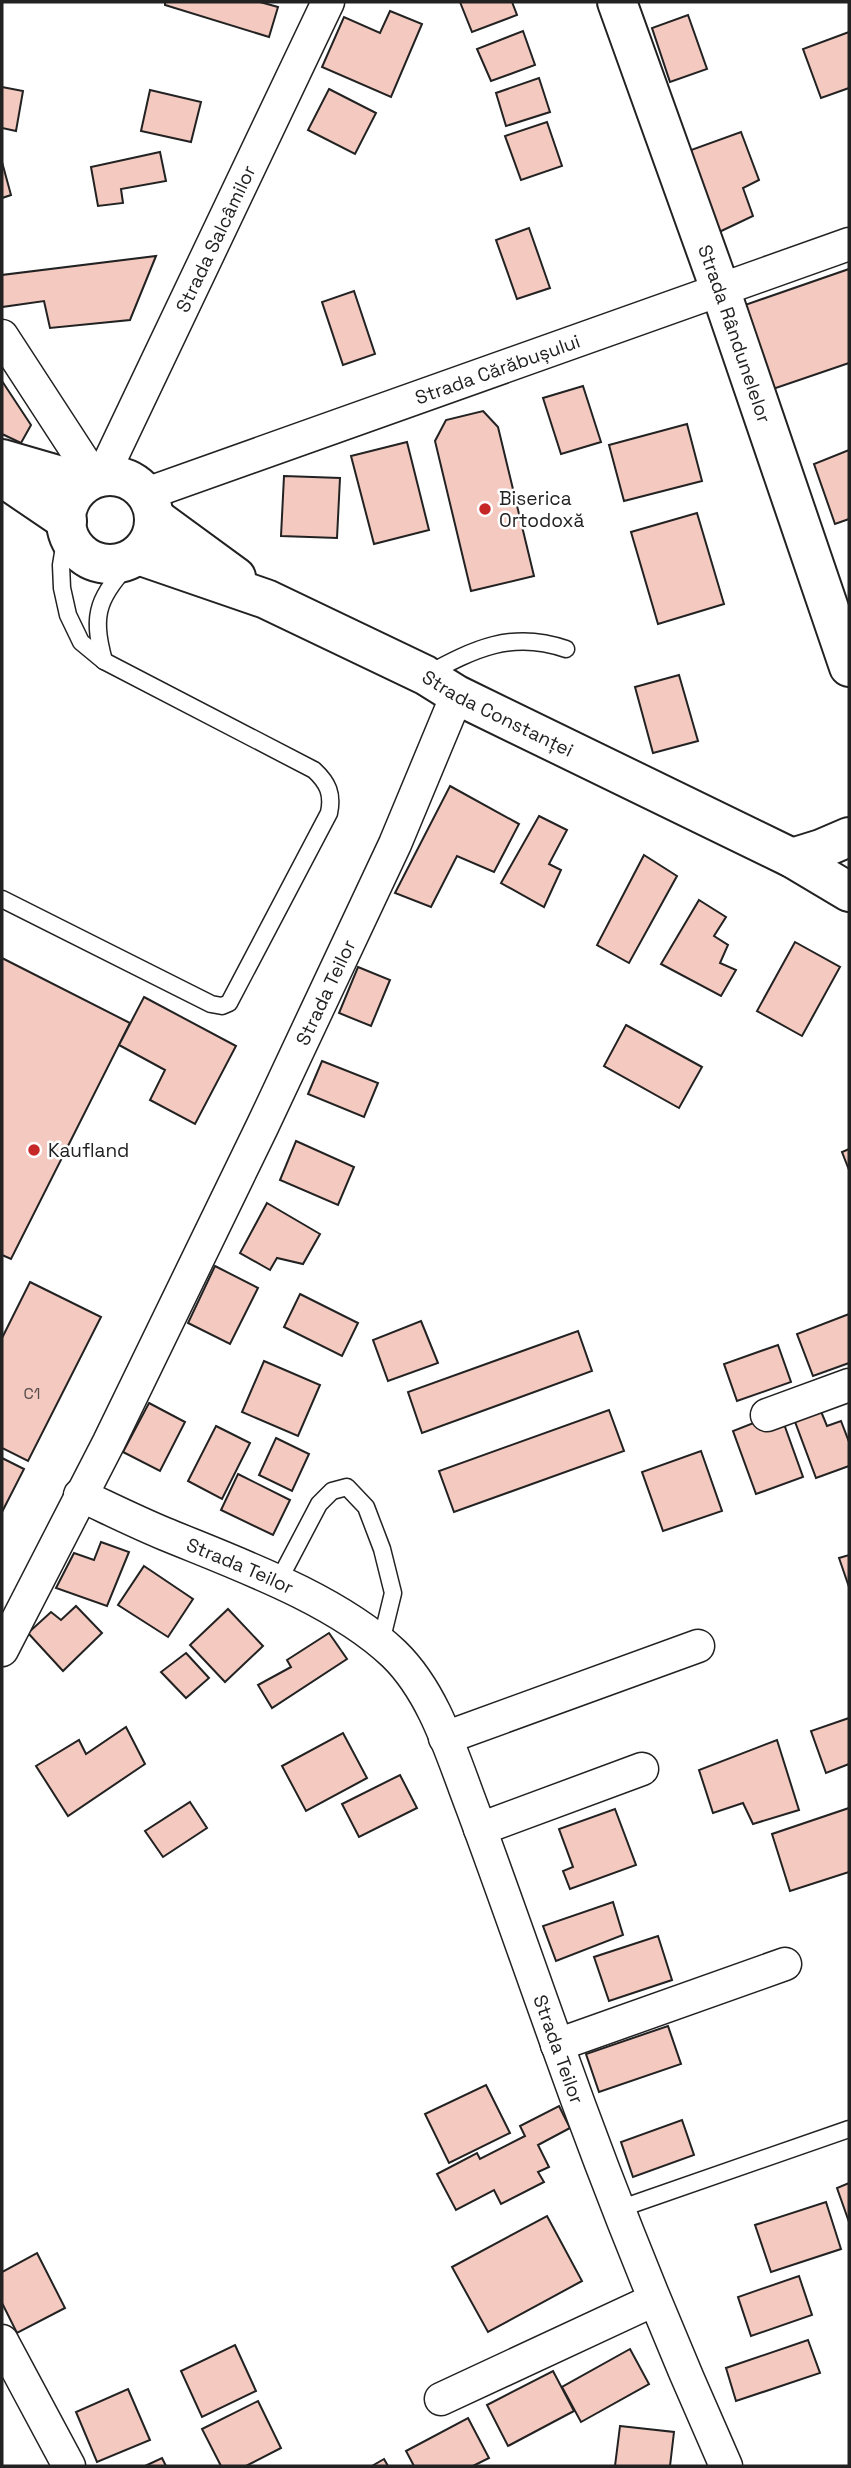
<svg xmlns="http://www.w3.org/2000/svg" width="851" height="2468" font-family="'Space Grotesk',sans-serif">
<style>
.building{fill:#f3c9c0;stroke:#222;stroke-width:2}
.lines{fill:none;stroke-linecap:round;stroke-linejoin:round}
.lane-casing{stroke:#222;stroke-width:19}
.street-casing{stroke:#222;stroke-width:35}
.secondary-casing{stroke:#222;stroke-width:42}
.lane{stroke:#fff;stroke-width:16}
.street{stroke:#fff;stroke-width:32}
.secondary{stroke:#fff;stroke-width:38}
.poi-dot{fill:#c62828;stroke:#fff;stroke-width:2.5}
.labels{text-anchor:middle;stroke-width:5;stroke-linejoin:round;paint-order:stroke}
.number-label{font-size:16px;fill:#564c4a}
.street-label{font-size:19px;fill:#222;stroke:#fff}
.poi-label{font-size:19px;fill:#222;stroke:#fff;text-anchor:start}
</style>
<rect width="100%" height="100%" fill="#fff"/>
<g class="building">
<polygon points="165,2 260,2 278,7 269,37 165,5"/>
<polygon points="460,2 512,2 517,15 472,32"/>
<polygon points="390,11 422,24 391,97 322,67 344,17 380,33"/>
<polygon points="688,15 707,69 670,82 652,28"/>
<polygon points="523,31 535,65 491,81 477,49"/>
<polygon points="849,32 849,88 821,98 803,49"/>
<polygon points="539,78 550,112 506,126 496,93"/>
<polygon points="2,87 23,91 16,131 2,128"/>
<polygon points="329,89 376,113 355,154 308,130"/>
<polygon points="150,90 201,102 191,142 141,131"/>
<polygon points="547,122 562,166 521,180 505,136"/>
<polygon points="741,132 759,180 743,188 753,216 717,233 691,150"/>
<polygon points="160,152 166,181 121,189 123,203 98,206 91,167"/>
<polygon points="2,162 11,195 2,198"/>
<polygon points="529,228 550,288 517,299 496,240"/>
<polygon points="156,256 130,320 50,328 44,301 2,307 2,275"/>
<polygon points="849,269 849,363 770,390 742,306"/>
<polygon points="354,291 375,354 343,365 322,302"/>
<polygon points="2,381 31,425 21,443 2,434"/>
<polygon points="583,386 601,442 561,454 543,398"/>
<polygon points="483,411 498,427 534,576 471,591 435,441 446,420"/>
<polygon points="687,424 702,481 624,501 609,445"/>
<polygon points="407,442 429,530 374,544 351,456"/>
<polygon points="849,450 849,519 835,524 814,464"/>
<polygon points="284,476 340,478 337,538 281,536"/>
<polygon points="697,513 724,604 658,624 631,532"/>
<polygon points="679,675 698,741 653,753 635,687"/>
<polygon points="450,786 519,824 494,872 457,856 431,907 395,893"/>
<polygon points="539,816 567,830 549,864 561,870 544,907 501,883"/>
<polygon points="644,855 677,876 629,963 597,945"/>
<polygon points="699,900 726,917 714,936 728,945 720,963 736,970 721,996 661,964"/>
<polygon points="795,942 840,967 802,1036 757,1011"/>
<polygon points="2,958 130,1023 11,1259 2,1255"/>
<polygon points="358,967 390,980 371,1026 339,1013"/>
<polygon points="144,997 236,1046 195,1124 150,1100 165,1070 119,1045"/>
<polygon points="626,1025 702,1067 679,1108 604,1066"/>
<polygon points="322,1061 378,1083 364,1117 308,1094"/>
<polygon points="296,1141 354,1167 338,1205 280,1180"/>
<polygon points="849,1149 849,1170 842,1152"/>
<polygon points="267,1203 320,1234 303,1264 277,1258 270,1270 240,1253"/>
<polygon points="215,1266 258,1288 230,1344 188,1323"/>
<polygon points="30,1282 101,1317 28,1461 2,1448 2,1338"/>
<polygon points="300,1294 358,1323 342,1356 284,1327"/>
<polygon points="849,1314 849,1363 813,1376 797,1334"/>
<polygon points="421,1321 438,1363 388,1381 373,1340"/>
<polygon points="578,1331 592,1371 422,1433 408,1392"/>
<polygon points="778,1345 791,1382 737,1401 724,1364"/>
<polygon points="264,1361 320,1385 298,1436 242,1412"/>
<polygon points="149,1403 185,1422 160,1471 123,1452"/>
<polygon points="820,1409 827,1426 841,1421 849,1442 849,1466 816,1478 794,1419"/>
<polygon points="609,1410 624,1451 454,1512 439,1471"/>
<polygon points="761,1420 765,1431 784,1424 803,1477 756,1494 733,1431"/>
<polygon points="216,1426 250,1443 222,1499 188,1481"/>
<polygon points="276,1438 309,1454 292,1491 259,1475"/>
<polygon points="701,1451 722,1511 663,1531 642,1472"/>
<polygon points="2,1458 24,1469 2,1512"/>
<polygon points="238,1474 290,1500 273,1535 221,1510"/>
<polygon points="101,1542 129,1552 107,1606 56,1588 74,1553 94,1560"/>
<polygon points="849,1555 849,1587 839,1558"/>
<polygon points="144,1566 193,1599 168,1637 118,1605"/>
<polygon points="76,1606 102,1633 63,1671 28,1633 51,1612 61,1620"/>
<polygon points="228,1609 263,1646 225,1682 190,1645"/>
<polygon points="329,1633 347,1659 272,1708 258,1685 291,1667 287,1660"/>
<polygon points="186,1653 209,1678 186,1698 161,1672"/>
<polygon points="849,1718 849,1764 826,1773 811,1731"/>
<polygon points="126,1727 145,1764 68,1816 36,1766 79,1740 86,1754"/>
<polygon points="343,1733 367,1778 306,1811 282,1766"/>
<polygon points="777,1740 799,1810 753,1824 743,1803 713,1813 699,1770"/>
<polygon points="400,1775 417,1808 359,1837 342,1804"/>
<polygon points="190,1802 207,1828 163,1857 145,1831"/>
<polygon points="849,1808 849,1872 790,1891 772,1834"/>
<polygon points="615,1809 636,1865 570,1889 563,1871 573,1867 559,1829"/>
<polygon points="613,1902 623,1935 556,1961 543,1926"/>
<polygon points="658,1936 672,1980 609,2001 594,1957"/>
<polygon points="668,2026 681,2064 599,2092 586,2054"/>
<polygon points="486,2085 510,2133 449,2163 425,2114"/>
<polygon points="559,2106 570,2128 538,2145 549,2167 538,2172 544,2182 501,2204 494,2190 456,2210 437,2174 477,2153 480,2159 525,2136 520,2126"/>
<polygon points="682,2120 694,2155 633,2177 621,2142"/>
<polygon points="849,2183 849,2222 837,2188"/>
<polygon points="826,2202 841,2249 771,2272 755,2225"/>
<polygon points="547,2216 582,2281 488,2332 452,2267"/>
<polygon points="37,2253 65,2308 17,2333 2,2303 2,2272"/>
<polygon points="799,2276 812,2315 751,2336 738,2297"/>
<polygon points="808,2340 820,2373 736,2401 726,2368"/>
<polygon points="235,2345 256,2391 202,2417 181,2371"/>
<polygon points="630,2349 649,2384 581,2422 562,2387"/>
<polygon points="553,2371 574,2411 508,2446 487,2405"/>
<polygon points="128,2389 150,2440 97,2462 76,2412"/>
<polygon points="258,2401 281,2448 246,2466 221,2466 202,2429"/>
<polygon points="468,2418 489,2458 473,2466 414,2466 406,2451"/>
<polygon points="620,2426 674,2432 670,2466 615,2466"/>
<polygon points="162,2458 166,2466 145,2466"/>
<polygon points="384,2459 388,2466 372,2466"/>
</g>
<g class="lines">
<g class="lane-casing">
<g id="lane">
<path d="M 104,661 C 90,610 100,598 132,559"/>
<path d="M 426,675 C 474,649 512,630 566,649"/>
<path d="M 2,899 L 211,1004 L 222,1006 L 229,1003 L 329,813 C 333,794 328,783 314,770 L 104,661 L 81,642 L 68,615 L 62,588 L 61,565 L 67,529"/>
<polyline points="278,1582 319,1504 332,1491 347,1487 366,1507 382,1549 393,1593 381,1642"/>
<polyline points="619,2209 849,2129"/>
</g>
</g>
<g class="street-casing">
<g id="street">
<polyline points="2,336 95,479"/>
<path id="s1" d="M 102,477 L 328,2"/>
<path id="s2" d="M 146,494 L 849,244"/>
<polyline points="767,1415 849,1385"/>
<path id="s3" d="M 80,1495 C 108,1508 136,1522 165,1534 C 238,1564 336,1599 394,1654 C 435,1694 452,1755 472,1807 C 501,1885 528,1963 556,2041 C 607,2185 664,2327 726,2466"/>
<path id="s4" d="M 2,1650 L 109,1442 L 262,1127 L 395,844 L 457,695"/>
<polyline points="445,1738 698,1646"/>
<polyline points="480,1829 642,1769"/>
<polyline points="557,2045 785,1964"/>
<polyline points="2,2341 69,2466"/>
<polyline points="441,2399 654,2300"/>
</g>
</g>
<g class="secondary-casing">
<g id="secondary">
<path id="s5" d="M 617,2 L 720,289 L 849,667"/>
<polyline points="2,459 85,483"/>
<circle cx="110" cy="520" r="44"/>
<polyline points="2,477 67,521"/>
<polyline points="154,517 236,577"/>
<path id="s6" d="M 138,555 L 266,599 L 425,675 L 457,695 L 792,858 L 849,892"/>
<polyline points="792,858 821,849 849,837"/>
</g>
</g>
<use href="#lane" class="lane"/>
<use href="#street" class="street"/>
<use href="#secondary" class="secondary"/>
</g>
<g class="poi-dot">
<circle cx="485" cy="509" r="7"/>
<circle cx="34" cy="1150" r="7"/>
</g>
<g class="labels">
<g class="number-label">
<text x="32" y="1399">C1</text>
</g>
<g class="street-label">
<text dy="7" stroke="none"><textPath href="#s1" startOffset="264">Strada Salcâmilor</textPath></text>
<text dy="7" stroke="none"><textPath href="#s5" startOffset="352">Strada Rândunelelor</textPath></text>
<text dy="7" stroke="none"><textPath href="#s2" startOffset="373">Strada Cărăbușului</textPath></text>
<text dy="7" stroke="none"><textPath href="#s6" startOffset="394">Strada Constanței</textPath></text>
<text dy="7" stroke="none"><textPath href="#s4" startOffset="733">Strada Teilor</textPath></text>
<text dy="7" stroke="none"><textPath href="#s3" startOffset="175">Strada Teilor</textPath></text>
<text dy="7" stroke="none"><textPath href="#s3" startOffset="784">Strada Teilor</textPath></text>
</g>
<g class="poi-label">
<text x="499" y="505">Biserica<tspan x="499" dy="22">Ortodoxă</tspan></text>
<text x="48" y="1157">Kaufland</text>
</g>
</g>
<rect width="851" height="2468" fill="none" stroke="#222222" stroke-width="7"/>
</svg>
